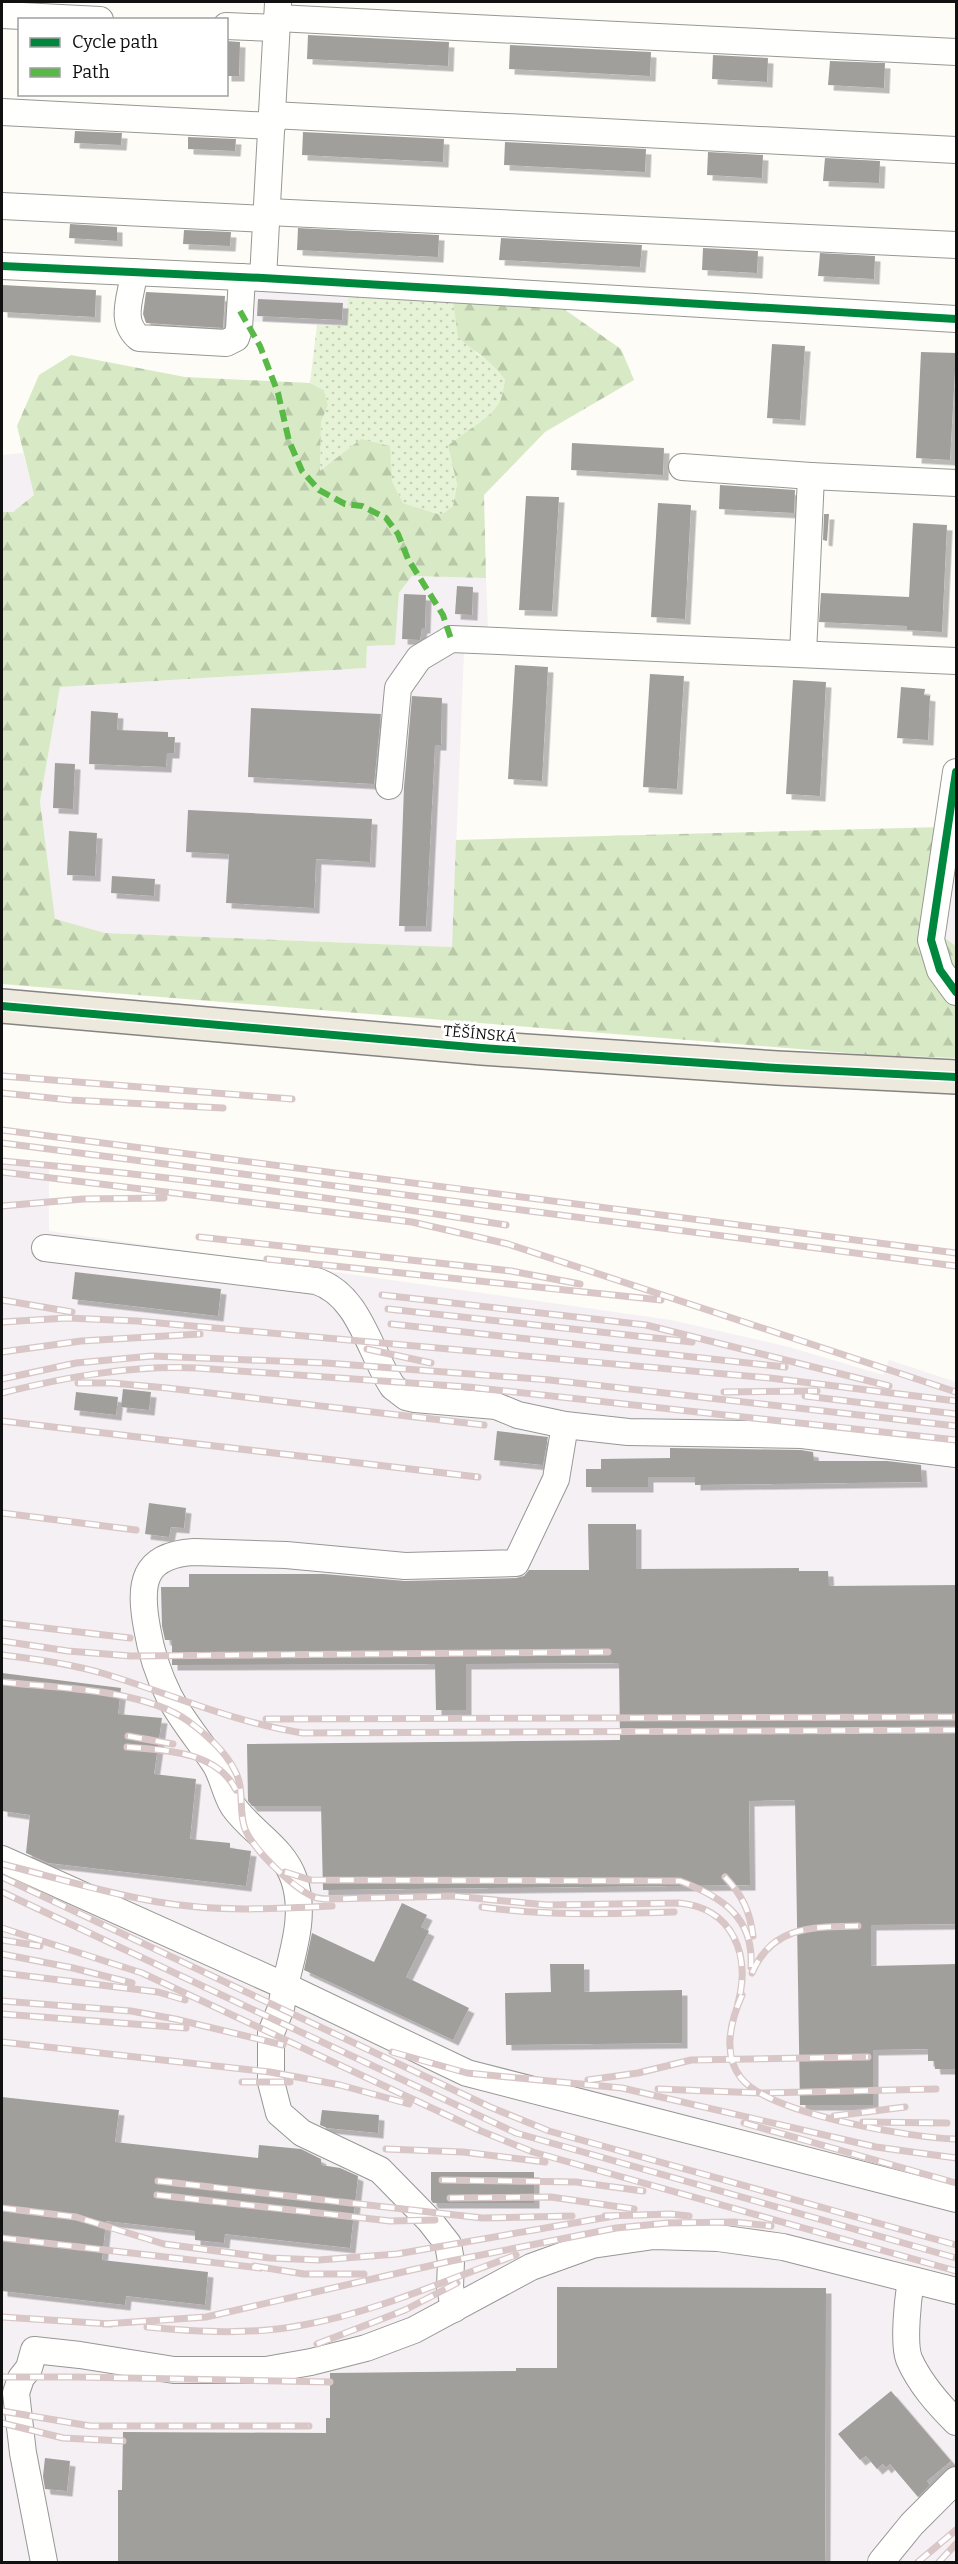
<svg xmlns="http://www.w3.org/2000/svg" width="958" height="2564" font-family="Bitter,serif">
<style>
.industrial{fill:#f5f0f3}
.grass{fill:url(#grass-dots)}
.forest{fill:url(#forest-firs)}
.building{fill:#a19f9c;filter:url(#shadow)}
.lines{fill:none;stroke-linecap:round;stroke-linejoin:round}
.minor-casing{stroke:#979795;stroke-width:28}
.major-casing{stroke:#858482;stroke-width:36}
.minor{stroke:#fffffe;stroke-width:26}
.major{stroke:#ede9dc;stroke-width:33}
.rail-casing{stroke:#d9c6c7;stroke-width:7}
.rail{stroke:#fff;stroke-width:4.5;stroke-dasharray:14;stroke-linecap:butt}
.quiet{stroke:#58b947;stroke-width:6;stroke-dasharray:12 6;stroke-linecap:butt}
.cycleway-casing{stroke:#fff;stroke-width:11}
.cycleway{stroke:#00873e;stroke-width:8}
.labels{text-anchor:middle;stroke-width:6;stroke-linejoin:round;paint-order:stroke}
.street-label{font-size:15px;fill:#111;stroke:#fff}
</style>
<defs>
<pattern id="grass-dots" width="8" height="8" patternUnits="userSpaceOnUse" patternTransform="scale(1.5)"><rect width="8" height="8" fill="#e7f3d7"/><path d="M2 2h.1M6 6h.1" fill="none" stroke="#c5cfb8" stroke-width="1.8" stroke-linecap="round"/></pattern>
<pattern id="forest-firs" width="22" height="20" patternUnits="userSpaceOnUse" patternTransform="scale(1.5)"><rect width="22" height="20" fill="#d8eac5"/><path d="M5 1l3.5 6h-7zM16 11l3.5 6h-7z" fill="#b8c8a8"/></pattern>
<filter id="shadow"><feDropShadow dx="5.5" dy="5.5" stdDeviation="0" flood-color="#0004"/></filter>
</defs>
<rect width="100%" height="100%" fill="#fdfcf7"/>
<g class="industrial">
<polygon points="247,289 348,294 346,326 245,321"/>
<polygon points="23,453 34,495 13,512 2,512 2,455"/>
<polygon points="412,576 486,578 488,630 465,629 452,947 105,933 55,920 40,801 60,687 366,668 367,646 395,645 399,593"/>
<polygon points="956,827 956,946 942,935"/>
<polygon points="2,1158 49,1163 49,1231 671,1320 789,1347 883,1375 889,1360 956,1382 956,2562 2,2562"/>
</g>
<path class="grass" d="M 348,294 L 453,300 L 476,353 L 496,366 L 505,380 C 504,386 504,393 502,399 C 495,417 462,432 448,446 L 457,483 L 453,506 L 441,515 L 403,503 L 392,481 L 361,439 L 320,472 L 321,422 L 328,405 L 324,390 L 310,383 L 317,325 L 346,326 Z"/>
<path class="forest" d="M 453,300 L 561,307 L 621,349 L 634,380 L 545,432 L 484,495 L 486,578 L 412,576 L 399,593 L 395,645 L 367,646 L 366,668 L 60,687 L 40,801 L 55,919 L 105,933 L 452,947 L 456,840 L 943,827 L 927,925 L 956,946 L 956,1058 L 872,1055 L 2,984 L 2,512 L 13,512 L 34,495 L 17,426 L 39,375 L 71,355 L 185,377 L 310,383 L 324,390 L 328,405 L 321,422 L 320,471 L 361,439 L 390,446 L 392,481 L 403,503 L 441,515 L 453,506 L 457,484 L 448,446 C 462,432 495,417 501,399 C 503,393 504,386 505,380 C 493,361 474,352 458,337 Z"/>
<g class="building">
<polygon points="308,35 449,42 448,66 307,59"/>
<polygon points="226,41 240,42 239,76 226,76"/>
<polygon points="510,45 651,52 650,76 509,69"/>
<polygon points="713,55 768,58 767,82 712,79"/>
<polygon points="830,61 885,63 884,88 828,85"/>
<polygon points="75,131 122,133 121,145 74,143"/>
<polygon points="303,132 444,139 443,162 302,155"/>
<polygon points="188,137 236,139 235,151 188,149"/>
<polygon points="505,142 646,149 645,172 504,165"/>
<polygon points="708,152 763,155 762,178 707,175"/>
<polygon points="825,158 880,161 879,183 823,181"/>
<polygon points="70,224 117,227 117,241 69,238"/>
<polygon points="298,228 439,235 438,257 297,250"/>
<polygon points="184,230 231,232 230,246 183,244"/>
<polygon points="501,238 642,245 640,267 499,260"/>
<polygon points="703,248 758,251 757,273 702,270"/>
<polygon points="820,253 875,256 874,279 818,276"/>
<polygon points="2,285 96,290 95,317 2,312"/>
<polygon points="146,292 225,296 223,328 146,323 143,314"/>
<polygon points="258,299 343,303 342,320 257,316"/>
<polygon points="772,344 805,346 800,420 767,418"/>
<polygon points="921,352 956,353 950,460 916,458"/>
<polygon points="572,443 664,448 663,475 571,470"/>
<polygon points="720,485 795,490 794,513 719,509"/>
<polygon points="526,496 559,497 552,611 519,610"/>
<polygon points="658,503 691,505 685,619 651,617"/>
<polygon points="824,514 829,514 827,541 823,540"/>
<polygon points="913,523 947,525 942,632 907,630 907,626 819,622 821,593 909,597"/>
<polygon points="457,586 473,587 472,615 455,614"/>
<polygon points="404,594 426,595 425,628 422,628 420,640 402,639"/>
<polygon points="515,665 548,667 542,781 508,779"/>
<polygon points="650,674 684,676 677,789 643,787"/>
<polygon points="793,680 826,682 820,796 786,794"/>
<polygon points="901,687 925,689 924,695 930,696 928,740 897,738"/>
<polygon points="412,696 442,698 441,745 435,745 426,926 399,926 404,787"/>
<polygon points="251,708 381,714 374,784 248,777"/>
<polygon points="91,711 118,713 117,730 168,732 168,737 175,737 174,753 167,753 166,767 89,764"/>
<polygon points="55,763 75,764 73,809 53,808"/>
<polygon points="188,810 372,819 370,862 316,859 314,908 226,903 229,854 186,852"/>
<polygon points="69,831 97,833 95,876 67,875"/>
<polygon points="112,876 155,879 154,896 111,893"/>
<polygon points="75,1272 221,1289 218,1316 72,1299"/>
<polygon points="123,1389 151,1392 149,1410 121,1407"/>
<polygon points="76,1392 118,1397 116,1415 74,1410"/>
<polygon points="497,1431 548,1437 543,1465 494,1460"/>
<polygon points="670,1448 801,1450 813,1452 814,1461 887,1461 921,1465 922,1482 695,1485 695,1477 648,1477 648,1487 586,1487 586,1469 601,1469 601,1459 670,1458"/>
<polygon points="149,1503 186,1508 184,1528 171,1527 169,1537 145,1534"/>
<polygon points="588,1524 636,1524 636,1569 799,1568 799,1571 828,1571 829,1586 957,1585 957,1924 871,1925 871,1966 957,1964 957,2069 935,2069 934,2061 928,2061 928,2049 873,2050 873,2105 800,2105 795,1800 749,1801 750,1885 323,1890 321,1806 252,1806 248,1801 247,1744 620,1740 619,1663 466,1664 466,1710 436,1710 435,1664 172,1665 172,1640 165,1640 162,1626 161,1587 189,1587 189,1574 324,1574 405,1581 516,1578 524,1576 529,1570 589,1570"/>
<polygon points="2,1673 121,1688 118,1714 162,1718 154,1774 196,1779 190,1839 230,1843 230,1848 251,1851 246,1886 48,1863 26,1853 30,1815 2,1811"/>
<polygon points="402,1903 427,1915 421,1927 429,1931 406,1977 469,2008 453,2040 304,1970 312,1933 374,1962"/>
<polygon points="550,1964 584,1964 584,1992 682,1990 682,2043 506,2045 505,1993 551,1992"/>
<polygon points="2,2097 119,2110 115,2142 258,2158 259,2145 301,2149 321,2159 321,2165 340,2168 358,2176 350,2248 225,2234 224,2243 195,2240 195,2231 106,2221 102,2260 208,2272 205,2305 126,2296 125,2305 2,2291"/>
<polygon points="322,2110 379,2115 378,2133 327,2128 320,2125"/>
<polygon points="431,2172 534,2172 534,2203 433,2203 431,2200"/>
<polygon points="557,2287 826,2288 825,2562 118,2562 118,2490 122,2490 123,2432 326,2433 326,2418 330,2418 330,2373 516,2371 516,2368 557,2368"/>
<polygon points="891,2391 951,2461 927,2481 930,2485 918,2497 890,2464 886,2468 883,2464 877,2469 866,2456 860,2460 838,2434"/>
<polygon points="45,2458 70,2461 67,2491 45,2489 43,2476"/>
</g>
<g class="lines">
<g class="minor-casing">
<g id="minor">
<polyline points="2,15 100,20"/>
<polyline points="277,18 956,52"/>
<polyline points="226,26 276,28"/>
<polyline points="2,112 272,126"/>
<polyline points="272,115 956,150"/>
<polyline points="2,206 267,219"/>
<polyline points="268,212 956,245"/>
<polyline points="2,266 263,278 956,319"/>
<path d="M 134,272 C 132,296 118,320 139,338 L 226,343 L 236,338 L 239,329 L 242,277"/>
<polyline points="263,278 278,3"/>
<polyline points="682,467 811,476 956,483"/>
<polyline points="803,654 811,476"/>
<polyline points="956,772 931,940 940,970 956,992"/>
<polyline points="389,786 398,688 419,658 451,639 956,661"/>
<path d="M 45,1248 L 316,1281 C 360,1295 369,1352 393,1387 L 406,1397 L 415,1399 L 496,1406 L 518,1415 L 565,1425 L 628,1432 L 802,1435 L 956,1454"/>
<path d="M 2,1859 L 285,1986 C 293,1950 306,1915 294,1879 C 283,1847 251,1832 233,1806 C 225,1793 223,1777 215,1764 C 200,1741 182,1721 169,1696 C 158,1674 151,1652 147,1628 C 139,1584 142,1555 194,1552 L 286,1555 L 405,1566 L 516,1563 L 556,1479 L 565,1425"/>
<path d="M 911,2280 C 908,2298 903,2343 909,2359 C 920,2384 938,2404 956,2422"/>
<polyline points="454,2309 450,2287 451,2261 448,2244 430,2221 380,2170 302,2133 279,2113 271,2082 271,2033 281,2008 285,1986 467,2073 956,2199"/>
<polyline points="44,2562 23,2453 16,2393 21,2378 29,2368 34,2350 80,2355 174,2370 266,2370 311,2362 366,2348 414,2330 531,2267 592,2245 654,2236 718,2238 783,2247 956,2291"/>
<polyline points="881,2562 912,2524 956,2480"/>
</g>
</g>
<g class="major-casing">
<polyline id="major" points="2,1006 482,1048 777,1068 956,1077"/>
</g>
<use href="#minor" class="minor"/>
<use href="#major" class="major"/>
<g class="rail-casing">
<g id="rail">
<polyline points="2,1076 292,1099"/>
<polyline points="2,1093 70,1100 223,1108"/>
<polyline points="2,1130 956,1253"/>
<polyline points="2,1143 956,1266"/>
<path d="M 2,1161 C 170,1176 338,1198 506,1225"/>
<polyline points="2,1172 412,1222 508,1244 956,1392"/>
<polyline points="2,1206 83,1199 164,1198"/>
<polyline points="199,1237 511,1271 580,1284"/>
<polyline points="267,1259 661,1300"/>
<polyline points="382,1295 646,1325 889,1386"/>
<polyline points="2,1300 72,1312"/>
<polyline points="388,1309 692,1342"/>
<polyline points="2,1322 67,1318 137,1321 770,1378 956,1401"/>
<polyline points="391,1324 785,1367"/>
<polyline points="367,1349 431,1363"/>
<polyline points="2,1352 81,1341 200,1334"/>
<polyline points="2,1379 76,1363 152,1356 326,1363 550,1380 956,1426"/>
<polyline points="78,1383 112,1383 167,1388 484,1425"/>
<polyline points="724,1392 817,1391"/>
<path d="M 2,1393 C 66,1377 131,1365 197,1368 L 468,1387 L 956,1440"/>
<polyline points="805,1396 956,1414"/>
<polyline points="2,1421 478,1477"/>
<polyline points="2,1513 136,1530"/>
<polyline points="2,1623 130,1638"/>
<polyline points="2,1641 68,1651 131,1656 608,1652"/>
<path d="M 2,1655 C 36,1659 72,1664 105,1674 C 171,1694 235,1723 303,1733 L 956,1730"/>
<path d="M 2,1682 C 55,1688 144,1689 188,1721 C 205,1733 226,1752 235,1771 C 245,1789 238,1810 245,1829 C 253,1849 292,1887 312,1896 C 318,1899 324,1899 330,1899 L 453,1896 L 547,1905 L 679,1903 C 733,1908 751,1955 738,2003"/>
<polyline points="266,1719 956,1717"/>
<polyline points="128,1736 173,1744"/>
<path d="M 127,1747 C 164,1750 217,1751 236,1790"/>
<path d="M 2,1864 C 53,1877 105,1893 158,1902 C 215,1912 275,1909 332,1906"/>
<path d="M 285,1872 L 311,1880 L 680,1881 C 722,1897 754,1917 751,1967"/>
<polyline points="2,1877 490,2107 549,2131 956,2245"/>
<path d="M 725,1877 C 742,1895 750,1911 753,1936"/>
<polyline points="2,1892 516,2133 956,2258"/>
<path d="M 482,1907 C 546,1916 609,1914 674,1912"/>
<polyline points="2,1928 142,1973 481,2131 533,2152 956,2271"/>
<polyline points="2,1940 40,1946"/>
<polyline points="2,1954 73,1968 132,1983"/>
<polyline points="2,1973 158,1992 185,2000"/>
<path d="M 752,1973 C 772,1925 814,1927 858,1926"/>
<path d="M 742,1995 C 731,2020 722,2054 741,2078 C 769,2114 911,2138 956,2139"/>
<polyline points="2,2001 131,2011 175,2019 283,2045"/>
<polyline points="2,2014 186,2028"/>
<polyline points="2,2042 270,2072 340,2085 409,2104"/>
<polyline points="392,2052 467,2073 622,2088 876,2147 956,2158"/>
<polyline points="588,2080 638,2073 691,2060 868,2057"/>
<polyline points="242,2082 290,2082"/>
<polyline points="658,2089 761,2093 936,2089"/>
<polyline points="834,2116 905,2107"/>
<polyline points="863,2122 947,2123"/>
<polyline points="744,2123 956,2183"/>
<polyline points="386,2149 463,2152 545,2162"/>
<polyline points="442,2180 576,2182 643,2191"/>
<polyline points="158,2181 482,2218 572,2216"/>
<polyline points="157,2195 390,2221 435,2220"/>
<polyline points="450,2198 551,2197 634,2209"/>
<polyline points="2,2208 76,2217 164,2244 270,2258 319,2260 397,2254 614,2216"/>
<polyline points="605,2216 670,2214 689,2216"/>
<polyline points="2,2238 260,2268"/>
<polyline points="254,2266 304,2274 364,2274"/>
<polyline points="2,2317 111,2324"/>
<polyline points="104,2324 206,2317 451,2261 616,2228 668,2223 734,2222 771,2226"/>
<path d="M 147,2327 C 199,2332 252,2335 303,2325 C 376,2312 446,2280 516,2255"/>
<polyline points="317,2344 405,2310 457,2283"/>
<polyline points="2,2377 76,2377 330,2382"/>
<polyline points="2,2411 90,2426 309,2426"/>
<polyline points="2,2423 63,2438 123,2441"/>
<polyline points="918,2562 956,2530"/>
<polyline points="939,2562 956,2544"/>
</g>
</g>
<use href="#rail" class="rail"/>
<polyline class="quiet" points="240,311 260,346 278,393 289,441 302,471 319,490 345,504 362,506 386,518 398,534 408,559 443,615 451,639"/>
<g class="cycleway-casing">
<g id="cycleway">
<polyline points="2,266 263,278 956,319"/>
<polyline points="956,772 931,940 940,970 956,992"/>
<polyline points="2,1006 482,1048 777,1068 956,1077"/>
</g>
</g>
<use href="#cycleway" class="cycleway"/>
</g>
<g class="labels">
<g class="street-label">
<text transform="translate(480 1034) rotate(5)" y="5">TĚŠÍNSKÁ</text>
</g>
</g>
<rect width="958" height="2564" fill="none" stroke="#111111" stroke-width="6"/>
<rect x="18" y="18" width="210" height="78" fill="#ffffff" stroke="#a0a0a0" stroke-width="1.5"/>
<rect x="30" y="38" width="30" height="9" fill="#00873e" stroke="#a0a0a0" stroke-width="1.5"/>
<text x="72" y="48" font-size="18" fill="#111111">Cycle path</text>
<rect x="30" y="68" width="30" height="9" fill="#58b947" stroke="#a0a0a0" stroke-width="1.5"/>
<text x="72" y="78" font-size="18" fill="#111111">Path</text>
</svg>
